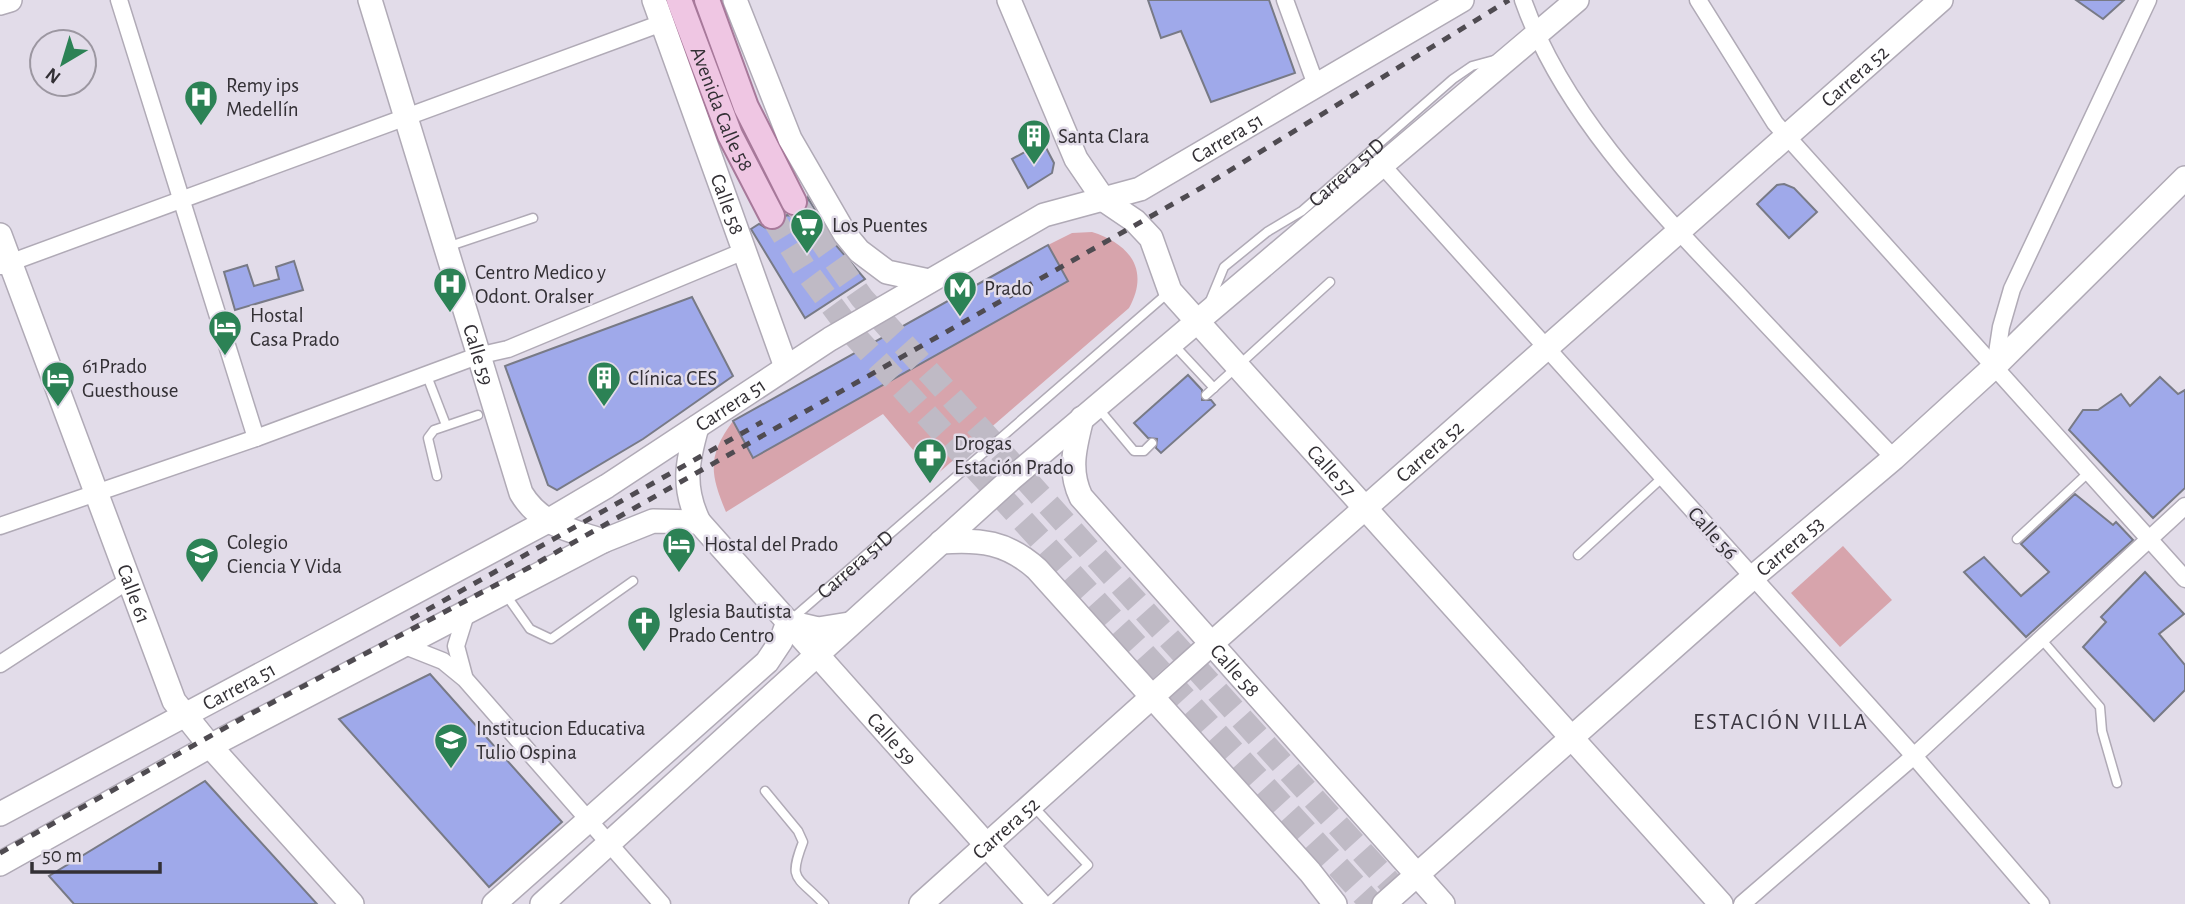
<svg xmlns="http://www.w3.org/2000/svg" width="2185" height="904" font-family="'Alegreya Sans',sans-serif">
<style>
.green{fill:#d7a4ac}
.building{fill:#9fa9ea;stroke:#787a86;stroke-width:2}
.lines{fill:none;stroke-linecap:round;stroke-linejoin:round}
.primary-tunnel{stroke:#bfbac5;stroke-width:24;stroke-dasharray:24 12;stroke-linecap:butt}
.lane-casing{stroke:#b0aab6;stroke-width:11}
.street-casing{stroke:#b0aab6;stroke-width:19}
.secondary-casing{stroke:#b0aab6;stroke-width:26}
.primary-casing{stroke:#a7799a;stroke-width:28}
.lane{stroke:#fff;stroke-width:8}
.street{stroke:#fff;stroke-width:16}
.secondary{stroke:#fff;stroke-width:23}
.primary{stroke:#efc6e3;stroke-width:24}
.rail{stroke:#4f4b51;stroke-width:5;stroke-dasharray:9 9;stroke-linecap:butt}
.labels{text-anchor:middle;stroke-width:5;stroke-linejoin:round;paint-order:stroke}
.street-label{font-size:21px;fill:#333035;stroke:#e2dce9}
.poi-label{font-size:21px;fill:#333035;stroke:#e2dce9;text-anchor:start}
.neighbourhood-label{font-size:23px;letter-spacing:2px;fill:#3c3842;stroke:#e2dce9}
</style>
<rect width="100%" height="100%" fill="#e2dce9"/>
<g class="green">
<path d="M 1092,232 C 1130,244 1150,270 1129,308 L 935,476 L 883,414 L 726,512 C 710,474 707,456 733,421 L 1048,245 L 1072,233 Z"/>
<polygon points="1843,546 1892,600 1840,647 1791,593"/>
</g>
<g class="building">
<polygon points="1148,0 1269,0 1295,73 1211,102 1181,31 1161,38"/>
<polygon points="2076,0 2124,0 2103,19"/>
<polygon points="1043,142 1054,163 1052,173 1028,188 1012,159"/>
<polygon points="1784,184 1794,188 1817,212 1789,238 1757,204 1777,185"/>
<polygon points="808,198 834,243 865,279 805,318 751,229 759,224 771,231 779,229 787,215 794,217 806,211"/>
<polygon points="1048,245 1068,281 753,458 733,421"/>
<polygon points="294,261 303,290 235,310 224,272 247,265 254,286 279,279 276,267"/>
<polygon points="692,297 733,376 643,439 557,490 548,485 505,366"/>
<polygon points="1188,375 1202,390 1202,400 1211,400 1215,405 1161,453 1156,448 1157,439 1148,438 1134,423"/>
<polygon points="2160,377 2178,394 2185,390 2185,488 2153,518 2069,430 2083,410 2098,410 2121,394 2130,406"/>
<polygon points="2075,494 2113,525 2116,522 2133,540 2026,637 1964,572 1984,557 2021,596 2049,572 2021,544"/>
<polygon points="2145,572 2184,614 2159,634 2185,665 2185,690 2154,721 2083,647 2106,622 2101,617"/>
<polygon points="430,674 562,822 489,887 339,719"/>
<polygon points="205,781 317,904 74,904 49,876"/>
</g>
<g class="lines">
<g class="primary-tunnel">
<polyline points="794,202 862,298 1409,904"/>
<polyline points="772,216 804,268 854,335 1372,904"/>
</g>
<g class="lane-casing">
<g id="lane">
<polyline points="447,247 533,218"/>
<path id="s1" d="M 1210,301 L 1224,267 L 1267,232 L 1302,211 L 1453,79 L 1472,66 L 1494,60"/>
<polyline points="1173,344 1214,388"/>
<polyline points="427,376 446,425"/>
<polyline points="1206,395 1330,282"/>
<polyline points="1098,408 1134,451 1144,451 1152,443"/>
<polyline points="437,476 428,438 434,430 478,415"/>
<polyline points="2017,539 2088,473"/>
<polyline points="1578,555 1663,477"/>
<polyline points="506,595 530,629 551,639 633,581"/>
<path id="s2" d="M 793,618 L 1169,292"/>
<polyline points="2042,640 2100,707 2102,731 2117,783"/>
<path d="M 765,791 L 798,831 L 803,842 C 788,881 796,875 824,904"/>
<polyline points="1034,807 1088,865 1046,904"/>
</g>
</g>
<g class="street-casing">
<g id="street">
<polyline points="119,0 256,438"/>
<polyline points="1285,0 1316,85"/>
<path d="M 1523,0 C 1563,114 1657,209 1739,295 C 1790,350 1842,404 1894,458"/>
<polyline points="1698,0 1775,123 2185,579"/>
<polyline points="1382,165 1914,756 2041,904"/>
<polyline points="1,266 662,23"/>
<polyline points="1995,366 2001,327 2012,289 2148,0"/>
<polyline points="0,526 256,438 477,356 508,349 744,251"/>
<polyline points="405,646 443,661 465,679 662,904"/>
<polyline points="0,664 129,580"/>
<polyline points="464,676 456,646 466,614"/>
<polyline points="1742,904 1914,756 2185,506"/>
</g>
</g>
<g class="secondary-casing">
<g id="secondary">
<path id="s3" d="M 370,0 L 521,493 C 540,525 570,530 603,541"/>
<path id="s4" d="M 654,0 L 786,367"/>
<polyline points="735,0 790,139 845,234 859,251 887,272 929,281"/>
<path id="s5" d="M 1009,0 L 1076,159 L 1104,200 L 1135,221 L 1151,238 L 1170,291 L 1721,904"/>
<polyline points="0,3 10,0"/>
<path id="s6" d="M 0,235 L 174,701 L 210,746 L 352,904"/>
<path id="s7" d="M 1082,418 C 1075,446 1068,470 1081,497 L 1443,904"/>
<path id="s8" d="M 697,427 C 687,462 682,487 699,522 L 1039,904"/>
<path d="M 941,542 C 980,539 1007,542 1037,569 L 1310,872 L 1335,904"/>
<path id="s9" d="M 0,814 L 546,522 L 607,486 L 830,339 L 1044,215 L 1140,189 L 1462,0"/>
<polyline points="0,864 210,746 603,541 653,521 699,522"/>
<polyline points="494,904 767,662 781,641 788,622 818,629 849,624"/>
<polyline points="542,904 1011,479 1577,0"/>
<path id="s10" d="M 921,904 L 1211,644 L 1941,0"/>
<path id="s11" d="M 1384,904 L 1753,577 L 1894,458 L 1995,366 L 2185,178"/>
</g>
</g>
<g class="primary-casing">
<g id="primary">
<path id="s12" d="M 679,0 L 730,135 L 772,216"/>
<polyline points="707,0 746,107 794,202"/>
</g>
</g>
<use href="#lane" class="lane"/>
<use href="#street" class="street"/>
<use href="#secondary" class="secondary"/>
<use href="#primary" class="primary"/>
<g class="rail">
<polyline points="411,619 762,422"/>
<polyline points="0,853 241,719 530,567 1201,188 1509,0"/>
</g>
</g>
<defs>
<g id="hospital-pin" transform="scale(1.75)"><path d="M0 17L-7.5 6A9.5 9.5 0 1 1 7.5 6Z" fill="#2c8255" stroke="#e2dce9"/><path d="M-5-5h3v3.5h4V-5h3V5h-3V1.5h-4V5h-3Z" fill="#fff"/></g>
<g id="building-pin" transform="scale(1.75)"><path d="M0 17L-7.5 6A9.5 9.5 0 1 1 7.5 6Z" fill="#2c8255" stroke="#e2dce9"/><path d="M-4-6H4V6H1V3H-1V6H-4ZM-2.5-4.3h1.7v1.8h-1.7ZM.8-4.3h1.7v1.8H.8ZM-2.5-1h1.7V.8h-1.7ZM.8-1h1.7V.8H.8Z" fill="#fff"/></g>
<g id="supermarket-pin" transform="scale(1.75)"><path d="M0 17L-7.5 6A9.5 9.5 0 1 1 7.5 6Z" fill="#2c8255" stroke="#e2dce9"/><path d="M-6-5.5h2.5l.6 2H6L4.5 2H-2.5L-4.4-4H-6ZM-1.5 3.2a1.3 1.3 0 1 0 .1 0ZM3 3.2a1.3 1.3 0 1 0 .1 0Z" fill="#fff"/></g>
<g id="metro-pin" transform="scale(1.75)"><path d="M0 17L-7.5 6A9.5 9.5 0 1 1 7.5 6Z" fill="#2c8255" stroke="#e2dce9"/><path d="M-5.5 5V-5H-3L0 0L3-5H5.5V5H3V-.5L0 4L-3-.5V5Z" fill="#fff"/></g>
<g id="hotel-pin" transform="scale(1.75)"><path d="M0 17L-7.5 6A9.5 9.5 0 1 1 7.5 6Z" fill="#2c8255" stroke="#e2dce9"/><path d="M-6-4.5h1.5V1H6V5H4.5V3h-9V5H-6ZM-4 0a1.8 1.8 0 1 1 3.6 0ZM.5 0V-2.5h3Q6-2.5 6 0Z" fill="#fff"/></g>
<g id="pharmacy-pin" transform="scale(1.75)"><path d="M0 17L-7.5 6A9.5 9.5 0 1 1 7.5 6Z" fill="#2c8255" stroke="#e2dce9"/><path d="M-2-6h4v4h4v4h-4v4h-4v-4h-4v-4h4Z" fill="#fff"/></g>
<g id="school-pin" transform="scale(1.75)"><path d="M0 17L-7.5 6A9.5 9.5 0 1 1 7.5 6Z" fill="#2c8255" stroke="#e2dce9"/><path d="M0-5L7-2L0 1L-7-2ZM-4 1L0 2.5L4 1V4Q0 6-4 4Z" fill="#fff"/></g>
<g id="church-pin" transform="scale(1.75)"><path d="M0 17L-7.5 6A9.5 9.5 0 1 1 7.5 6Z" fill="#2c8255" stroke="#e2dce9"/><path d="M-1.2-6h2.4v3.5h3.3v2.4h-3.3V6h-2.4V-.1h-3.3v-2.4h3.3Z" fill="#fff"/></g>
</defs>
<g fill-rule="evenodd">
<use href="#hospital-pin" x="201" y="97"/>
<use href="#building-pin" x="1034" y="136"/>
<use href="#supermarket-pin" x="807" y="225"/>
<use href="#hospital-pin" x="450" y="284"/>
<use href="#metro-pin" x="960" y="288"/>
<use href="#hotel-pin" x="225" y="327"/>
<use href="#hotel-pin" x="58" y="378"/>
<use href="#building-pin" x="604" y="378"/>
<use href="#pharmacy-pin" x="930" y="455"/>
<use href="#hotel-pin" x="679" y="544"/>
<use href="#school-pin" x="202" y="554"/>
<use href="#church-pin" x="644" y="623"/>
<use href="#school-pin" x="451" y="740"/>
</g>
<g class="labels">
<g class="street-label">
<text dy="7" stroke="none"><textPath href="#s10" startOffset="1248">Carrera 52</textPath></text>
<text dy="7" stroke="none"><textPath href="#s12" startOffset="117">Avenida Calle 58</textPath></text>
<text dy="7" stroke="none"><textPath href="#s9" startOffset="1405">Carrera 51</textPath></text>
<text dy="7" stroke="none"><textPath href="#s1" startOffset="192">Carrera 51D</textPath></text>
<text dy="7" stroke="none"><textPath href="#s4" startOffset="217">Calle 58</textPath></text>
<text dy="7" stroke="none"><textPath href="#s3" startOffset="371">Calle 59</textPath></text>
<text dy="7" stroke="none"><textPath href="#s9" startOffset="838">Carrera 51</textPath></text>
<text dy="7" stroke="none"><textPath href="#s10" startOffset="681">Carrera 52</textPath></text>
<text dy="7" stroke="none"><textPath href="#s5" startOffset="581">Calle 57</textPath></text>
<text transform="translate(1713 533) rotate(48)" y="7">Calle 56</text>
<text dy="7" stroke="none"><textPath href="#s11" startOffset="541">Carrera 53</textPath></text>
<text dy="7" stroke="none"><textPath href="#s2" startOffset="82">Carrera 51D</textPath></text>
<text dy="7" stroke="none"><textPath href="#s6" startOffset="383">Calle 61</textPath></text>
<text dy="7" stroke="none"><textPath href="#s7" startOffset="313">Calle 58</textPath></text>
<text dy="7" stroke="none"><textPath href="#s9" startOffset="271">Carrera 51</textPath></text>
<text dy="7" stroke="none"><textPath href="#s8" startOffset="388">Calle 59</textPath></text>
<text dy="7" stroke="none"><textPath href="#s10" startOffset="114">Carrera 52</textPath></text>
</g>
<g class="poi-label">
<text x="226" y="92">Remy ips<tspan x="226" dy="24">Medellín</tspan></text>
<text x="1058" y="143">Santa Clara</text>
<text x="832" y="232">Los Puentes</text>
<text x="475" y="279">Centro Medico y<tspan x="475" dy="24">Odont. Oralser</tspan></text>
<text x="984" y="295">Prado</text>
<text x="250" y="322">Hostal<tspan x="250" dy="24">Casa Prado</tspan></text>
<text x="82" y="373">61Prado<tspan x="82" dy="24">Guesthouse</tspan></text>
<text x="628" y="385">Clínica CES</text>
<text x="954" y="450">Drogas<tspan x="954" dy="24">Estación Prado</tspan></text>
<text x="227" y="549">Colegio<tspan x="227" dy="24">Ciencia Y Vida</tspan></text>
<text x="704" y="551">Hostal del Prado</text>
<text x="668" y="618">Iglesia Bautista<tspan x="668" dy="24">Prado Centro</tspan></text>
<text x="476" y="735">Institucion Educativa<tspan x="476" dy="24">Tulio Ospina</tspan></text>
</g>
<g class="neighbourhood-label">
<text x="1781" y="729">ESTACIÓN VILLA</text>
</g>
</g>
<g transform="translate(63 63) rotate(218)"><circle r="33" fill="#e2dce9" stroke="#9c97a1" stroke-width="2"/>
<path d="M0-5L12 26L0 18L-12 26Z" fill="#2c8255"/>
<text y="-10" font-size="19" font-weight="bold" text-anchor="middle" fill="#333035">N</text>
</g>
<path d="M32 862v10h128v-10" fill="none" stroke="#333035" stroke-width="3.5"/>
<text x="42" y="862" font-size="21" fill="#333035" stroke="#e2dce9" stroke-width="5" paint-order="stroke">50 m</text>
</svg>
